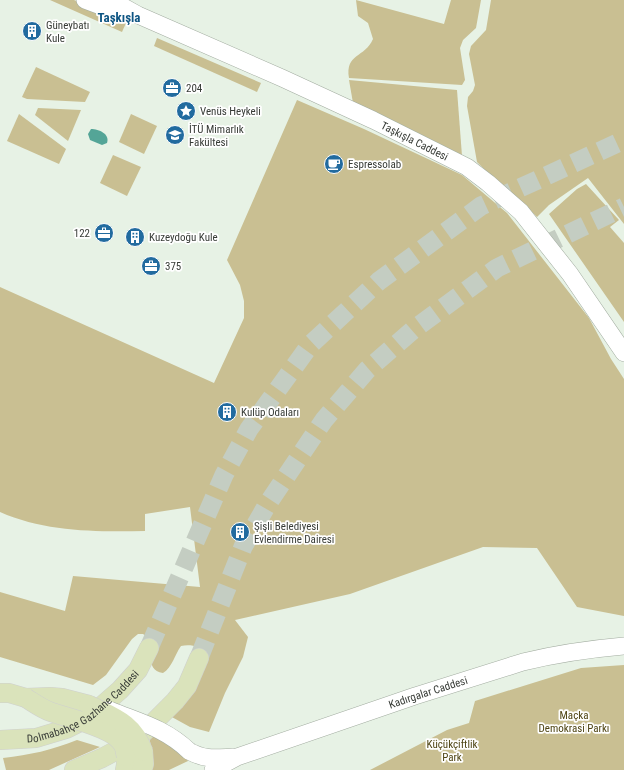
<svg xmlns="http://www.w3.org/2000/svg" width="624" height="770" font-family="'Roboto Condensed',sans-serif">
<style>
.green{fill:#c9bf92}
.water{fill:#54a597}
.lines{fill:none;stroke-linecap:round;stroke-linejoin:round}
.primary-tunnel{stroke:#c4cdc2;stroke-width:19;stroke-dasharray:19 10;stroke-linecap:butt}
.secondary-casing{stroke:#a2aca0;stroke-width:18}
.primary-casing{stroke:#cfd0cf;stroke-width:20}
.secondary{stroke:#fff;stroke-width:17}
.primary{stroke:#dae3bb;stroke-width:19}
.secondary-bridge-casing{stroke:#a2aca0;stroke-width:18;stroke-linecap:butt}
.primary-bridge-casing{stroke:#cfd0cf;stroke-width:20;stroke-linecap:butt}
.secondary-bridge{stroke:#fff;stroke-width:17}
.primary-bridge{stroke:#dae3bb;stroke-width:19}
.labels{text-anchor:middle;stroke-width:3.5;stroke-linejoin:round;paint-order:stroke}
.poi-label{font-size:11px;fill:#373b36;stroke:#fff;text-anchor:start}
.street-label{font-size:11px;fill:#373b36;stroke:#fff}
.park-label{font-size:11px;fill:#4e4413;stroke:#fff}
.quarter-label{font-size:13px;font-weight:bold;fill:#0e5583;stroke:#fff}
</style>
<rect width="100%" height="100%" fill="#e7f2e5"/>
<g class="green">
<polygon points="50,0 74,0 126,23 122,32"/>
<path d="M 356,0 L 444,24 L 451,0 L 481,0 L 476,28 L 463,40 L 460,48 L 465,80 L 462,85 L 349,78 C 345,53 365,58 373,39 L 368,23 L 358,16 Z"/>
<polygon points="491,0 624,0 624,224 588,178 549,205 537,217 512,193 493,178 477,162 467,106 468,97 473,91 475,85 469,54 471,46 486,30"/>
<polygon points="157,38 261,83 257,92 154,46"/>
<polygon points="36,67 90,92 85,102 27,99 22,97"/>
<polygon points="349,80 457,90 462,156 353,103"/>
<path d="M 297,100 L 364,129 L 462,175 L 507,213 L 589,318 L 611,359 L 624,379 L 624,616 L 577,607 L 537,548 L 483,547 L 350,594 L 235,620 L 248,637 L 243,657 L 225,693 L 209,732 L 190,727 L 170,716 L 207,654 C 201,646 190,644 181,646 C 175,654 172,668 163,673 C 146,671 151,652 152,640 L 143,634 L 138,634 L 132,639 L 106,675 L 93,685 L 0,657 L 0,592 L 65,611 L 73,576 L 200,587 L 190,507 L 145,514 L 145,531 C 97,532 45,532 0,512 L 0,287 L 214,383 L 244,318 L 244,301 L 240,285 L 227,260 Z"/>
<polygon points="38,108 81,110 68,141 35,115"/>
<polygon points="19,114 66,149 59,164 7,141"/>
<polygon points="131,114 157,126 144,154 119,142"/>
<polygon points="113,155 141,167 127,196 100,183"/>
<polygon points="586,184 619,220 610,227 624,243 624,322 549,214 577,189"/>
<polygon points="624,665 624,770 370,770 447,730 469,723 475,701 581,668"/>
<path d="M 146,728 L 184,754 L 188,761 L 169,770 L 150,770 C 152,753 152,744 146,728 Z"/>
<path d="M 77,740 L 100,747 L 49,770 L 6,770 L 3,758 C 30,755 52,750 77,740 Z"/>
</g>
<path class="water" d="M 91,129 C 99,129 110,134 107,143 L 102,145 L 90,140 L 88,134 Z"/>
<g class="lines">
<g class="primary-tunnel">
<polyline points="149,648 224,475 249,429 310,345 379,281 481,206 624,140"/>
<polyline points="199,658 243,547 267,505 324,420 367,370 413,330 497,268 624,207"/>
</g>
<g class="secondary-casing">
<g id="secondary">
<polyline points="85,0 117,12 123,13"/>
<path id="s1" d="M 111,0 L 138,15 L 282,78 L 373,120 L 467,167 L 488,183 L 521,212 L 570,274 L 624,353"/>
<path d="M 189,751 C 205,760 215,758 233,757"/>
<path id="s2" d="M 213,770 L 237,757 L 415,696 L 523,662 C 556,654 590,649 624,646"/>
</g>
</g>
<g class="primary-casing">
<g id="primary">
<polyline points="0,693 9,693 26,698 50,697 62,698 89,705"/>
<path id="s3" d="M 0,740 L 36,738 L 66,729 L 88,718 L 120,690 L 138,670 L 149,648"/>
<polyline points="74,770 102,758 132,742 145,731 175,701 187,686 199,658"/>
<polyline points="125,770 126,765 126,756"/>
<polyline points="142,770 144,764 143,751"/>
</g>
</g>
<use href="#secondary" class="secondary"/>
<use href="#primary" class="primary"/>
<g class="secondary-bridge-casing">
<path id="secondary-bridge" d="M 110,710 C 139,722 165,728 189,751"/>
</g>
<g class="primary-bridge-casing">
<g id="primary-bridge">
<path d="M 26,698 C 34,703 42,709 51,712 C 68,718 111,727 121,742 C 125,746 125,751 126,756"/>
<path d="M 89,705 C 115,718 133,723 143,751"/>
</g>
</g>
<use href="#secondary-bridge" class="secondary-bridge"/>
<use href="#primary-bridge" class="primary-bridge"/>
</g>
<defs>
<g id="building-disc" transform="scale(1)"><circle r="9.5" fill="#226b9f" stroke="#fff"/><path d="M-4-6H4V6H1V3H-1V6H-4ZM-2.5-4.3h1.7v1.8h-1.7ZM.8-4.3h1.7v1.8H.8ZM-2.5-1h1.7V.8h-1.7ZM.8-1h1.7V.8H.8Z" fill="#fff"/></g>
<g id="office-disc" transform="scale(1)"><circle r="9.5" fill="#226b9f" stroke="#fff"/><path d="M-6-3h4V-5.5h4V-3h4V5H-6ZM-1-4.5V-3h2v-1.5ZM-6 0V1H6V0Z" fill="#fff"/></g>
<g id="sight-disc" transform="scale(1)"><circle r="9.5" fill="#226b9f" stroke="#fff"/><path d="M0-6L1.8-2.2L6-1.7L2.9 1.2L3.7 5.4L0 3.3L-3.7 5.4L-2.9 1.2L-6-1.7L-1.8-2.2Z" fill="#fff"/></g>
<g id="university-disc" transform="scale(1)"><circle r="9.5" fill="#226b9f" stroke="#fff"/><path d="M0-5L7-2L0 1L-7-2ZM-4 1L0 2.5L4 1V4Q0 6-4 4Z" fill="#fff"/></g>
<g id="cafe-disc" transform="scale(1)"><circle r="9.5" fill="#226b9f" stroke="#fff"/><path d="M-5.5-4.5H6V0H3Q3 3.5 0 3.5H-2.5Q-5.5 3.5-5.5 0ZM3-3.2v2h1.7v-2ZM-6 4.5H4V6H-6Z" fill="#fff"/></g>
</defs>
<g fill-rule="evenodd">
<use href="#building-disc" x="32" y="31"/>
<use href="#office-disc" x="172" y="88"/>
<use href="#sight-disc" x="186" y="111"/>
<use href="#university-disc" x="175" y="135"/>
<use href="#cafe-disc" x="334" y="164"/>
<use href="#office-disc" x="104" y="233"/>
<use href="#building-disc" x="135" y="237"/>
<use href="#office-disc" x="151" y="266"/>
<use href="#building-disc" x="227" y="412"/>
<use href="#building-disc" x="240" y="532"/>
</g>
<g class="labels">
<g class="poi-label">
<text x="46" y="29">Güneybatı<tspan x="46" dy="13">Kule</tspan></text>
<text x="186" y="92">204</text>
<text x="200" y="115">Venüs Heykeli</text>
<text x="189" y="133">İTÜ Mimarlık<tspan x="189" dy="13">Fakültesi</tspan></text>
<text x="348" y="168">Espressolab</text>
<text x="90" y="237" text-anchor="end">122</text>
<text x="149" y="241">Kuzeydoğu Kule</text>
<text x="165" y="270">375</text>
<text x="241" y="416">Kulüp Odaları</text>
<text x="254" y="530">Şişli Belediyesi<tspan x="254" dy="13">Evlendirme Dairesi</tspan></text>
</g>
<g class="street-label">
<text dy="4" stroke="none"><textPath href="#s1" startOffset="335">Taşkışla Caddesi</textPath></text>
<text dy="4" stroke="none"><textPath href="#s2" startOffset="229">Kadırgalar Caddesi</textPath></text>
<text dy="4" stroke="none"><textPath href="#s3" startOffset="93">Dolmabahçe Gazhane Caddesi</textPath></text>
</g>
<g class="park-label">
<text x="574" y="719">Maçka<tspan x="574" dy="13">Demokrasi Parkı</tspan></text>
<text x="452" y="748">Küçükçiftlik<tspan x="452" dy="13">Park</tspan></text>
</g>
<g class="quarter-label">
<text x="119" y="22">Taşkışla</text>
</g>
</g>
</svg>
